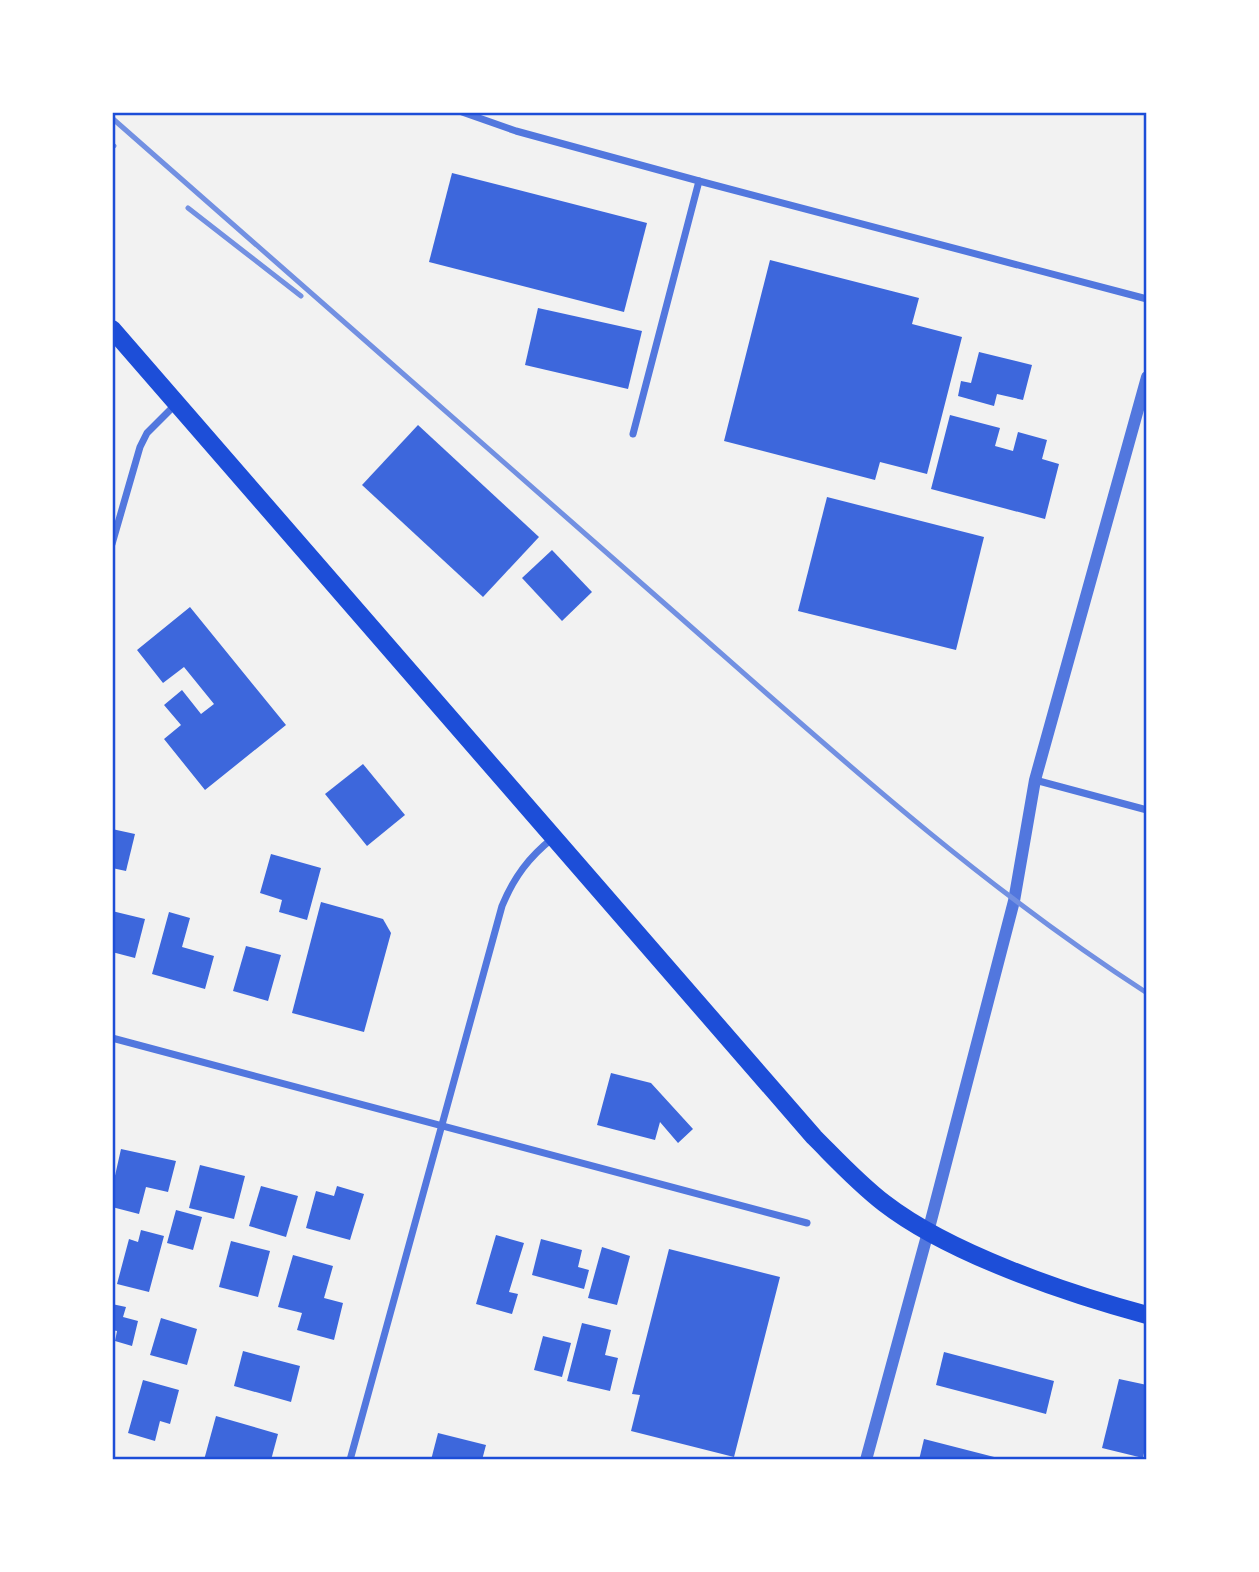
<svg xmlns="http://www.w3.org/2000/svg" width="1259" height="1572" font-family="Mulish,sans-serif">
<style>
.building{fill:#3d67dc}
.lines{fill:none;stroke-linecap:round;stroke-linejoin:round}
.minor{stroke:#5277de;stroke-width:7}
.tertiary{stroke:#5277de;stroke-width:12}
.primary{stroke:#1d4ed8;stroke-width:18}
.rail{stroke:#7290e2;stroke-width:5}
.neatline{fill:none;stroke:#1d4ed8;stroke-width:2.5}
</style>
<rect width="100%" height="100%" fill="#f2f2f2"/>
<g class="building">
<polygon points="452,173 647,223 624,312 429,262"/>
<polygon points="770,260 919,298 912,324 962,337 927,474 880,462 875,480 724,441"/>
<polygon points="538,308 642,331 628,389 525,365"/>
<polygon points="979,352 1032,365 1023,400 997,394 994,406 958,396 961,381 971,383"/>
<polygon points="950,415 1000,428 995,446 1013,451 1018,432 1047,440 1042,459 1059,464 1045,519 931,489"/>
<polygon points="418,425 539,537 483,597 362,485"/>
<polygon points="827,497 984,537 956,650 798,611"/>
<polygon points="552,550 592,592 562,621 522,578"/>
<polygon points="190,607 286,725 205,790 164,739 181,725 164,705 182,690 201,714 214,704 184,667 163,683 137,650"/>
<polygon points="363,764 405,815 367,846 325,794"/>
<polygon points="112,829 135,834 126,871 112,868"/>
<polygon points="271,854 321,868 307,920 279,912 282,900 260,893"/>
<polygon points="321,902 383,919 391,933 364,1032 292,1013"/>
<polygon points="112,911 145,919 135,958 112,952"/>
<polygon points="169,912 190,918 182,947 214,956 205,989 152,974"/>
<polygon points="246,946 281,955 268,1001 233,991"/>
<polygon points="611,1073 651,1083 693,1129 678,1143 660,1122 655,1140 597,1125"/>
<polygon points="121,1149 176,1161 168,1192 146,1187 139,1214 112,1207 112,1189"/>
<polygon points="200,1165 245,1176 234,1219 189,1208"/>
<polygon points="261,1186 298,1196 286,1237 249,1226"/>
<polygon points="337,1186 364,1194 350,1240 306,1228 316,1191 334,1196"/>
<polygon points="176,1210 202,1217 193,1250 167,1243"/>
<polygon points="141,1230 164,1236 149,1292 117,1284 129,1239 138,1242"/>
<polygon points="496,1235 524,1243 509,1292 518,1294 512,1314 476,1304"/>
<polygon points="541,1239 582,1250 578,1267 589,1270 584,1289 532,1275"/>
<polygon points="231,1241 270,1251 258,1297 219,1287"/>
<polygon points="602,1247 630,1256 617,1305 588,1298"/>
<polygon points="669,1249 780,1277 734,1457 631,1431 640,1395 632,1394"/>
<polygon points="293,1255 333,1266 324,1298 343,1303 334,1340 297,1330 302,1313 278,1307"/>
<polygon points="112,1304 126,1307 123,1317 138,1321 132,1346 115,1341 117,1331 112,1330"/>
<polygon points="161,1318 197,1329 187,1365 150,1355"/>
<polygon points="582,1323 611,1330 605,1355 618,1358 610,1391 567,1381"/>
<polygon points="543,1336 571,1343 562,1377 534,1370"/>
<polygon points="243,1351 300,1366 291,1402 234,1386"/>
<polygon points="944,1352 1054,1381 1046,1414 936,1385"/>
<polygon points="1119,1379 1147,1385 1147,1439 1143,1458 1102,1448"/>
<polygon points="143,1380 179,1390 170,1424 160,1421 155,1441 128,1433"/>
<polygon points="216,1416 278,1434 271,1460 204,1460"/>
<polygon points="438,1433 486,1445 482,1460 431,1460"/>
<polygon points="924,1439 1002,1459 1002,1460 919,1460"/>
</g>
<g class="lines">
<g class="minor">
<polyline points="462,112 516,131 699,181 1147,299"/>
<polyline points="633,434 699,181"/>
<polyline points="112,544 140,447 147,433 176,404"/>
<polyline points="1035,780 1147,810"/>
<polyline points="112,1038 807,1223"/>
<path d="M 350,1460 L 502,906 C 514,877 529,857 553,838"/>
</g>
<polyline class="tertiary" points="866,1460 928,1232 1014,901 1035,780 1147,377"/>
<path class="primary" d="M 112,329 L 814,1137 C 837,1160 858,1183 884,1203 C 950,1254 1066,1293 1147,1315"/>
<g class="rail">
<path d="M 112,118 C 296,280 481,442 665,604 C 820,740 973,881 1147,993"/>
<polyline points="112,145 114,146"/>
<polyline points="188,208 301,296"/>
</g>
</g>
<rect width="1259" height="1572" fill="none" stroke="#ffffff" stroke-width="228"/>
<rect x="114" y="114" width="1031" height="1344" class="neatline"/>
</svg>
